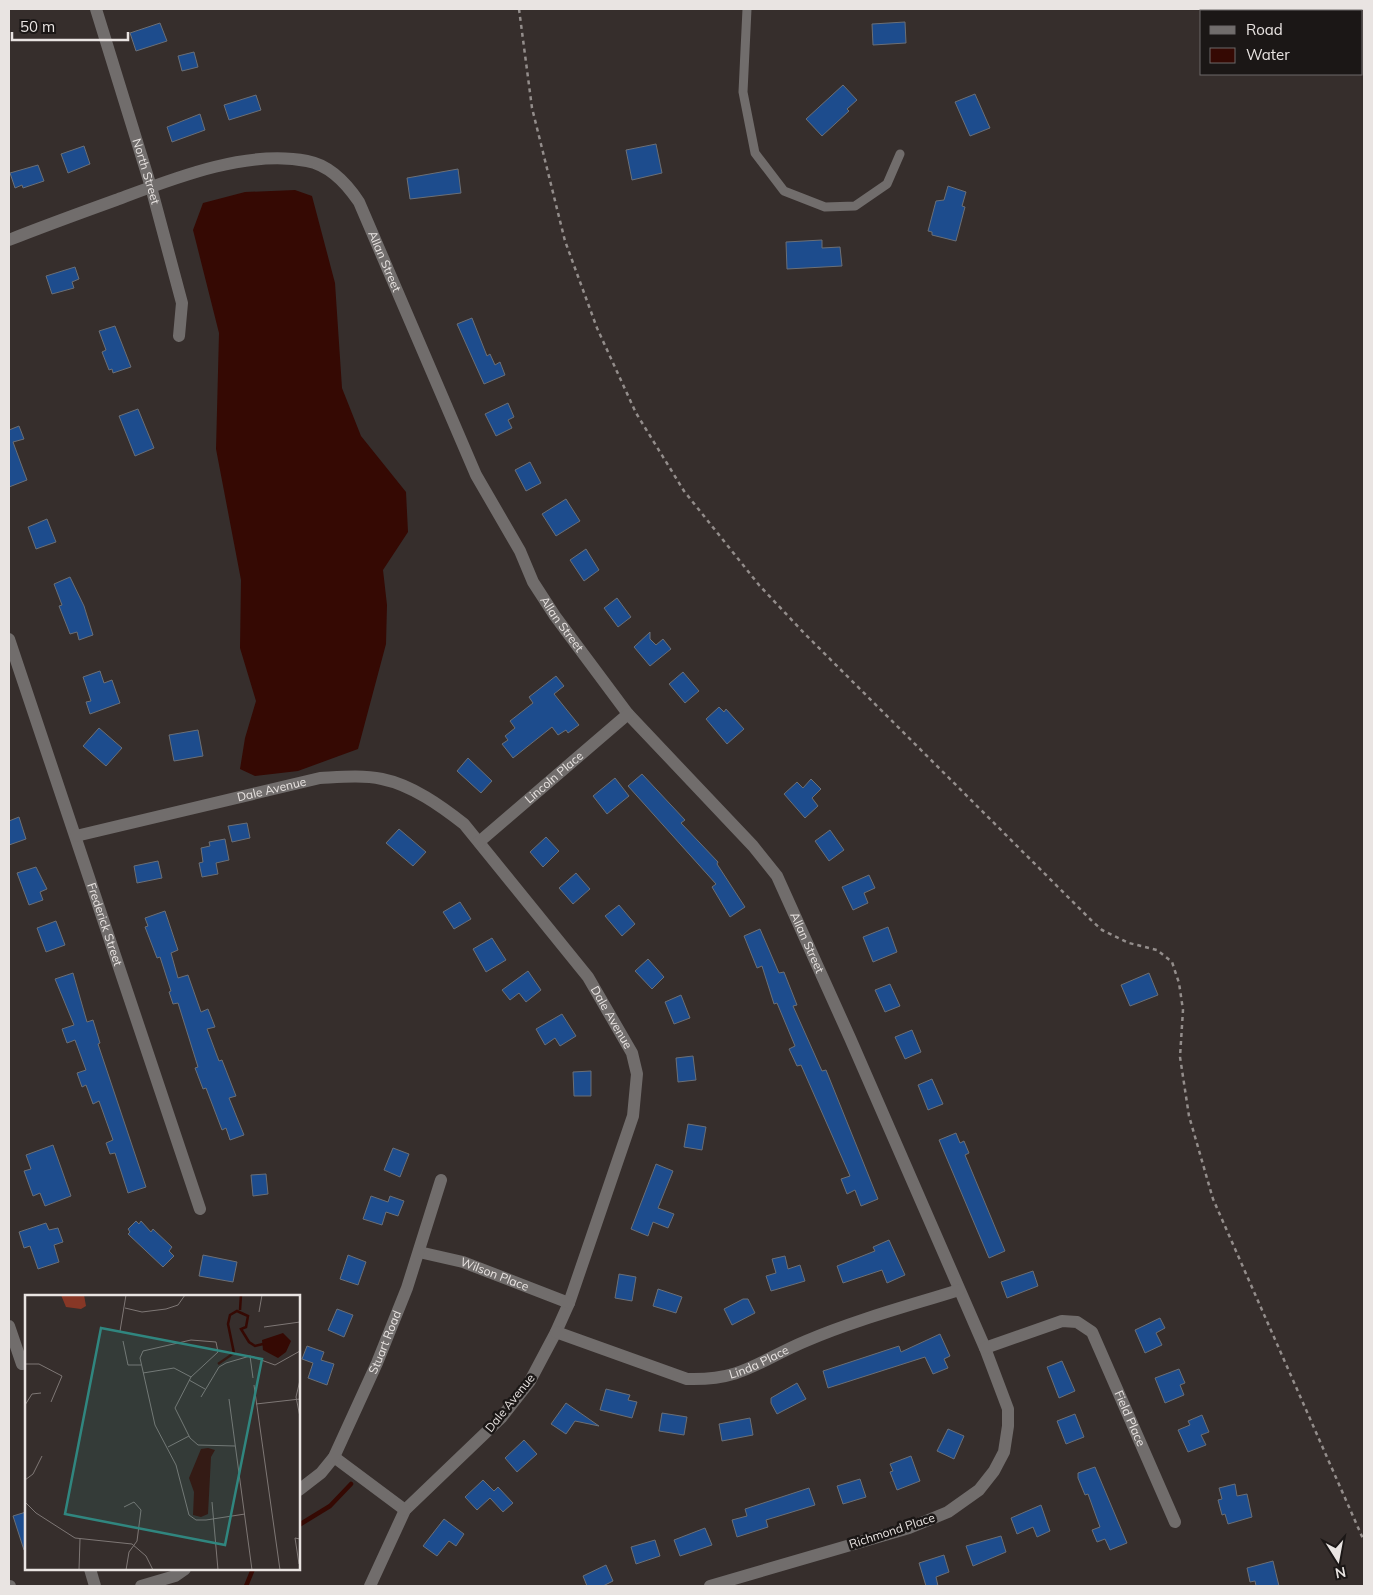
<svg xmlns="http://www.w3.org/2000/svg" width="1373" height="1595" font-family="Mulish,sans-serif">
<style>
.water{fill:#350903}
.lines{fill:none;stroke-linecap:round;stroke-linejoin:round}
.stream{stroke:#350903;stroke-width:4.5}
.building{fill:#1d4c8d;stroke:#6b6f76}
.path{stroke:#938d8b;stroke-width:2.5;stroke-dasharray:4 4;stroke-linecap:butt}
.lane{stroke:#716d6c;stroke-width:9}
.street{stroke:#716d6c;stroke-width:12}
.labels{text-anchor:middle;stroke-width:5;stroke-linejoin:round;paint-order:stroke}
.street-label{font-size:12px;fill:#e9e4e2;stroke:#1b1716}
.inset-river{fill:none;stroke:#350903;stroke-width:2.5}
.inset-road{fill:none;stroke:#7e7775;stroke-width:1}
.view{fill:#30867f;fill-opacity:0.15;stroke:#30867f;stroke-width:2.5}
.inset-edge{fill:none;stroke:#e9e4e2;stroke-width:2.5}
</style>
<rect width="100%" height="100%" fill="#362e2c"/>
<polygon class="water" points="295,190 312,196 335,283 342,388 361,436 406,492 408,532 383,570 387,605 386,644 358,749 298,771 255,776 240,769 245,738 256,701 240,648 241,580 216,449 219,333 193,230 203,203 245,192"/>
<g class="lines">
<g class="stream">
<polyline points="299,1525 330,1506 351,1484"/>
<polyline points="246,1586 253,1569"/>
</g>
</g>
<g class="building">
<polygon points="905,22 906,43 873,45 872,24"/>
<polygon points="160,23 167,41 136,51 130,33"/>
<polygon points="194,52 198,67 182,71 178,56"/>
<polygon points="843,85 857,100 847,109 849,111 822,136 806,119"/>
<polygon points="975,94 990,128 970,136 955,102"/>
<polygon points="256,95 261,110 229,120 224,105"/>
<polygon points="200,114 205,130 172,142 167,127"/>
<polygon points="656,144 662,173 632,180 626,150"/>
<polygon points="84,146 90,164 68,173 61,154"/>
<polygon points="38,165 44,181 23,188 22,185 15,188 10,173"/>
<polygon points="458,169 461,193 410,199 407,178"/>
<polygon points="948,186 966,192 962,206 965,207 956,241 932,235 932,232 928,231 936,201 944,200"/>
<polygon points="822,240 822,248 840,247 842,266 787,269 786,242"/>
<polygon points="75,267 79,279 72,282 74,288 52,294 46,276"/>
<polygon points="472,318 487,356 490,354 495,365 500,362 505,375 484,384 457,324"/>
<polygon points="115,326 131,367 113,373 112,369 109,370 102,352 106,350 99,331"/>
<polygon points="508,403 514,417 508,420 512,428 496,436 485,414"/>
<polygon points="138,409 154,448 135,456 119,416"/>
<polygon points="19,426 24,439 13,442 27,480 9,487 9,430"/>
<polygon points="530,462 541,483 526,491 515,470"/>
<polygon points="566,499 580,521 556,536 542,514"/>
<polygon points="47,519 56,542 36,549 28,527"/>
<polygon points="586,549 599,570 584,581 570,560"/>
<polygon points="70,577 84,606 93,635 79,640 77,632 70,634 59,606 62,605 54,584"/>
<polygon points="617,598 631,617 618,627 604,608"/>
<polygon points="650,632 650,639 656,645 663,639 671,649 650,666 634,647"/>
<polygon points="100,671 104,683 112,680 120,703 90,714 86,702 91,701 83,677"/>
<polygon points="683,672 699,691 685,703 669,684"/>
<polygon points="556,676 564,686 554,694 579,725 568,733 566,730 558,735 552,727 513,758 502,744 508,740 505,736 515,728 510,721 533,703 529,697"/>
<polygon points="719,707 724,712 726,709 744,729 727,744 706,719"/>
<polygon points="99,728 122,748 106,766 83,746"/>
<polygon points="198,730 203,756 174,761 169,735"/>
<polygon points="468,758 492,781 481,793 457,771"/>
<polygon points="642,774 685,820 681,823 718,862 717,864 745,907 730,917 712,887 716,884 628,786"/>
<polygon points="615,778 629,796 607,814 593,796"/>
<polygon points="811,779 821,789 812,798 818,806 805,818 784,794 797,782 803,788"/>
<polygon points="19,817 26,839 9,845 9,821"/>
<polygon points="247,823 250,838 232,842 228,826"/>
<polygon points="399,829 426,852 413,866 386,843"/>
<polygon points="830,830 844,850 829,861 815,841"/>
<polygon points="546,837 559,851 543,867 530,852"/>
<polygon points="225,839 229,860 216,863 218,874 202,877 199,863 203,862 201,848 210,846 209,842"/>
<polygon points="158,861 162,878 137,883 134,866"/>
<polygon points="36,867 47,889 40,892 43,900 29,905 17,873"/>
<polygon points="576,873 590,889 573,904 559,888"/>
<polygon points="869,875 875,888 864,893 868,903 853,910 842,887"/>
<polygon points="460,902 471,919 454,929 443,912"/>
<polygon points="619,905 635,924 622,936 605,916"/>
<polygon points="165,911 178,950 171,953 178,978 188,975 201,1012 208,1009 215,1027 207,1029 219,1061 222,1060 236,1096 229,1098 244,1135 230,1140 226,1128 222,1130 206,1088 203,1089 195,1068 198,1067 178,1003 173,1004 169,992 171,991 160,957 157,958 145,927 148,926 145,918"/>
<polygon points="56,921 65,945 46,952 37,928"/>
<polygon points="888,927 897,952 873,962 863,937"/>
<polygon points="760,929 779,973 784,972 797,1005 793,1006 822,1071 826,1070 878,1199 861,1206 855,1190 847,1194 841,1179 850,1176 801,1065 797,1066 789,1049 795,1046 777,1003 774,1004 762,966 757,968 744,936"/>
<polygon points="492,938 506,960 486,972 473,949"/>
<polygon points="648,959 664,977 652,989 635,971"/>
<polygon points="528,971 541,990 526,1002 519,993 510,1000 502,990"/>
<polygon points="73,973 87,1022 93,1020 100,1043 98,1044 146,1187 128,1193 115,1153 110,1154 106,1143 113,1140 99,1101 93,1104 86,1085 82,1087 77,1073 86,1070 75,1040 67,1043 62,1029 74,1025 55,979"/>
<polygon points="1149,973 1158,995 1130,1006 1121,985"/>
<polygon points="890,984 900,1006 885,1012 875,990"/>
<polygon points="681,995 690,1018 674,1024 665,1002"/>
<polygon points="562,1014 576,1036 560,1046 555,1038 545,1045 536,1029"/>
<polygon points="912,1030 921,1052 905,1059 895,1037"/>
<polygon points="693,1056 696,1080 678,1082 676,1058"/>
<polygon points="591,1071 591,1096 574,1096 573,1072"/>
<polygon points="932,1079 943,1104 928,1110 918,1085"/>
<polygon points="688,1124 706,1127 702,1150 684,1147"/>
<polygon points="956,1133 960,1143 964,1141 969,1153 965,1155 1005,1251 989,1258 939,1140"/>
<polygon points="53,1145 71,1196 45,1206 40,1193 33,1196 24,1171 31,1169 26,1155"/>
<polygon points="393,1148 409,1154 400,1177 384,1170"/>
<polygon points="656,1164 673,1171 658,1208 674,1214 668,1228 653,1222 648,1236 631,1229"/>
<polygon points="266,1174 268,1194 253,1196 251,1175"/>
<polygon points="371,1196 388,1202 390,1196 404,1201 398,1216 386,1212 382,1225 363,1219"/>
<polygon points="136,1221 139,1224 141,1221 151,1232 153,1229 172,1247 169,1251 174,1256 163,1267 128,1234 130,1232 128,1229"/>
<polygon points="46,1223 49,1230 58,1228 63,1242 54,1245 59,1262 38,1269 30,1246 24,1248 19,1232"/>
<polygon points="889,1240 905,1275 887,1283 882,1270 843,1283 837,1266 875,1251 873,1247"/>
<polygon points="203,1255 237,1262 233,1282 199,1276"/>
<polygon points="348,1255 366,1262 358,1285 340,1279"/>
<polygon points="785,1256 788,1269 800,1265 805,1281 771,1291 766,1276 776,1273 772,1259"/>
<polygon points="1033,1271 1038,1286 1007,1298 1001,1282"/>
<polygon points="619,1274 636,1277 632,1301 615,1298"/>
<polygon points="658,1289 682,1297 676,1313 653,1306"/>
<polygon points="743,1299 748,1299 755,1313 732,1325 724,1309"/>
<polygon points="337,1309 353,1315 344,1337 328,1330"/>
<polygon points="1160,1318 1165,1328 1156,1333 1162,1345 1145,1353 1135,1330"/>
<polygon points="940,1334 950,1356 944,1359 948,1368 933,1374 925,1357 828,1388 823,1371 899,1346 901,1352"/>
<polygon points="307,1346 324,1352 321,1360 334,1364 327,1385 308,1378 313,1363 302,1359"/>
<polygon points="1062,1361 1075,1391 1059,1398 1047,1367"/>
<polygon points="1179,1369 1185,1383 1180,1385 1184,1395 1165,1403 1155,1378"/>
<polygon points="797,1383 806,1399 777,1414 771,1403 771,1398"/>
<polygon points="606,1389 630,1395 628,1400 637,1402 632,1418 600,1410"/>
<polygon points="566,1403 599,1426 575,1421 566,1434 551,1424"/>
<polygon points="662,1413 687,1417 684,1435 659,1431"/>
<polygon points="1075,1414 1084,1437 1066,1444 1057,1421"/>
<polygon points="1202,1415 1209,1432 1201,1435 1206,1445 1188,1452 1178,1430 1190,1425 1188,1421"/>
<polygon points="750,1418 753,1435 722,1441 719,1424"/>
<polygon points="948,1429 964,1436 954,1459 937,1451"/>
<polygon points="524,1440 537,1454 517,1472 505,1458"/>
<polygon points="911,1456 920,1481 897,1490 890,1472 893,1471 890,1464"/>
<polygon points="1095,1467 1127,1543 1110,1550 1105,1539 1097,1542 1092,1530 1100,1527 1088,1494 1085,1495 1078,1478 1078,1473"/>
<polygon points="860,1479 866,1497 843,1504 837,1486"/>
<polygon points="483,1480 494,1491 498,1487 513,1503 503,1512 490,1498 477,1510 465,1497"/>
<polygon points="1235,1484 1237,1496 1247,1494 1252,1517 1228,1524 1225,1514 1222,1515 1218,1500 1222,1499 1219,1488"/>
<polygon points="809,1488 815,1505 766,1520 768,1527 737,1537 732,1520 747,1516 745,1509"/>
<polygon points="1041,1505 1050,1531 1037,1537 1033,1527 1017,1534 1011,1518"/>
<polygon points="26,1512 26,1550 24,1550 13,1516"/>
<polygon points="444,1519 464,1534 456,1546 449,1541 437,1556 423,1546"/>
<polygon points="705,1528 712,1545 680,1556 674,1540"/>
<polygon points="1001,1536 1006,1552 973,1566 966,1546"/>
<polygon points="655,1540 660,1556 636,1564 631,1547"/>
<polygon points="944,1555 949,1572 936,1577 938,1586 926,1586 919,1563"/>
<polygon points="1273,1561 1279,1586 1256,1586 1255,1581 1250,1582 1247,1568"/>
<polygon points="606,1565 613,1581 603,1586 587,1586 583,1576"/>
</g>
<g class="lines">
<polyline class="path" points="519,9 532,108 565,241 597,328 636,413 684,491 759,585 804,633 1091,920 1102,930 1129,943 1157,950 1172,962 1179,983 1183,1010 1180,1057 1189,1116 1213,1199 1364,1541"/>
<polyline class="lane" points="747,9 743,92 755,153 784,191 825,207 855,206 887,184 900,154"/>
<g class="street">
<path id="s1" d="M 96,9 L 151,187 L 182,303 L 179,336"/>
<path id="s2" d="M 9,240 C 44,226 80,213 116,200 C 172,179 246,149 307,161 C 329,165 347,184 359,202 L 476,475 L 520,551 L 533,582 L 555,616 L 628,714 L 753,846 L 777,876 L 850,1038 L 985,1348 L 1008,1409 L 1008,1426 L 1004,1452 L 994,1471 L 979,1490 L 948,1512 L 909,1528 L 710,1586"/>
<path id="s3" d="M 9,639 L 200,1209"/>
<path id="s4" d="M 76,836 L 320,778 C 341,777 362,775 382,779 C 412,785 441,806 464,824 L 588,977 L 632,1053 L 637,1074 L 633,1116 L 569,1303 L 556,1332 L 530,1381 L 501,1418 L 405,1510 L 370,1586"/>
<path id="s5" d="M 479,842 L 628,714"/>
<path id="s6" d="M 419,1252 L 463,1262 L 569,1303"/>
<polyline points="9,1326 22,1364"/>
<path id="s7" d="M 556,1332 L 687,1379 C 742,1381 760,1360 806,1341 C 855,1320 908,1306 959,1290"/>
<path id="s8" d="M 985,1348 L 1062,1321 L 1077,1322 L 1092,1332 L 1175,1522"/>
<polyline points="334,1457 405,1510"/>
<path id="s9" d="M 299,1490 L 321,1473 L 334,1457 L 377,1363 L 407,1288 L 441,1180"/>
<polyline points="90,1569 95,1586"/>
<polyline points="9,1586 10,1586"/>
<polyline points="141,1586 175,1576 185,1569"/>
</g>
</g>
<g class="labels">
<g class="street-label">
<text dy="4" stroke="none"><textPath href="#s1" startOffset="170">North Street</textPath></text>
<text dy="4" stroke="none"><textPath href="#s2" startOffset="444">Allan Street</textPath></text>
<text dy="4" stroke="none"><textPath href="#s2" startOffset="849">Allan Street</textPath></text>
<text dy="4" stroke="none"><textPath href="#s5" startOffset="99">Lincoln Place</textPath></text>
<text dy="4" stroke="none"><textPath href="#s4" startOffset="201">Dale Avenue</textPath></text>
<text dy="4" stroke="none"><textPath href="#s3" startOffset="301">Frederick Street</textPath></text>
<text dy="4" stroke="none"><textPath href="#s2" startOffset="1254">Allan Street</textPath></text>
<text dy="4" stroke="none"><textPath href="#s4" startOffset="651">Dale Avenue</textPath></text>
<text dy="4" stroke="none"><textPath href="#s6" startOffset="79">Wilson Place</textPath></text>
<text dy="4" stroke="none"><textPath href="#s9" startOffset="174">Stuart Road</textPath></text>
<text dy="4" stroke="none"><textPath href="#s7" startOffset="214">Linda Place</textPath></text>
<text transform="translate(510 1403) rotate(-51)" y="4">Dale Avenue</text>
<text dy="4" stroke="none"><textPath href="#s8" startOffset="209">Field Place</textPath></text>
<text transform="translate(892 1531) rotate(-18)" y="4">Richmond Place</text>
</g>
</g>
<g transform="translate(25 1295)">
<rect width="275" height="275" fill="#362e2c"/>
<path d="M 36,0 L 59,0 L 61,11 L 56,14 L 41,12 Z" fill="#873726"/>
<path d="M 258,38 L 266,46 L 261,57 L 253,63 L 238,55 L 237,45 ZM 183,153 L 190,155 L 186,162 L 183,219 L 176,222 L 168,220 L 169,197 L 164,183 L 176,154 Z" fill="#350903"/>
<path class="inset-river" d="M 215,15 L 216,0M 193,69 L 209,58 L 203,29 L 205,20 L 212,16 L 223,21 L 221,32 L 216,34 L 224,47 L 230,51 L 238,49"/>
<path class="inset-road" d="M 100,13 L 117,17 L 141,14 L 153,10 L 160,0M 234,17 L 237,0M 239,32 L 275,27M 95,36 L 101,0M 98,46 L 103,70 L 116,70M 225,61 L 228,83M 0,69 L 14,69 L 37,81 L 26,107M 118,78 L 149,73 L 166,82M 164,85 L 180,94M 275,85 L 271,102 L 275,122M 229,90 L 255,275M 176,102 L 194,72 L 201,68 L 225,61 L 250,70 L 275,56M 204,104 L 227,275M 231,109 L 275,104M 0,110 L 7,99 L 16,98M 210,151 L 173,150 L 165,143 L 150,113 L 166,82 L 193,57 L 191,47 L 166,45 L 118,56 L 115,63 L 130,130 L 151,170 L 164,220 L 171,225 L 181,225 L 220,219M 143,152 L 164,141M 0,185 L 8,179 L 17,161M 0,207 L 11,218 L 50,243 L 107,249 L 121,261 L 128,275M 187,207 L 193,275M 99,212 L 109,207 L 116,215 L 112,246 L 104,257 L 101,275M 274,269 L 270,243 L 275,244M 54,275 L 55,244"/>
<path class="view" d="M 76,33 L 237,64 L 200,250 L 40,219 Z"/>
<rect width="275" height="275" class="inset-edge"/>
</g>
<rect width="1373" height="1595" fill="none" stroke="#e9e4e2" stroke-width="20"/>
<rect x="1200" y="10" width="162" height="65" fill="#1b1716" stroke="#6d6968"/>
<rect x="1210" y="26" width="25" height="8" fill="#716d6c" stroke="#6d6968"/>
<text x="1246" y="35" font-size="15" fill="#e9e4e2">Road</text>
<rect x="1210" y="48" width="25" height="15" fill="#350903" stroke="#6d6968"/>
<text x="1246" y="60" font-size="15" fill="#e9e4e2">Water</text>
<g transform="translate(1338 1560) rotate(169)" stroke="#1b1716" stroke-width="4" paint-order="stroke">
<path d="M0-4L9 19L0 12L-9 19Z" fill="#e9e4e2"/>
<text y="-8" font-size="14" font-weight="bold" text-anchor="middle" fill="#e9e4e2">N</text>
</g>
<path d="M12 32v8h116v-8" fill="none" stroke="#e9e4e2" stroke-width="2.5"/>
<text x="20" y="32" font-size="15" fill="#e9e4e2" stroke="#1b1716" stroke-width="4" paint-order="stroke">50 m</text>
</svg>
